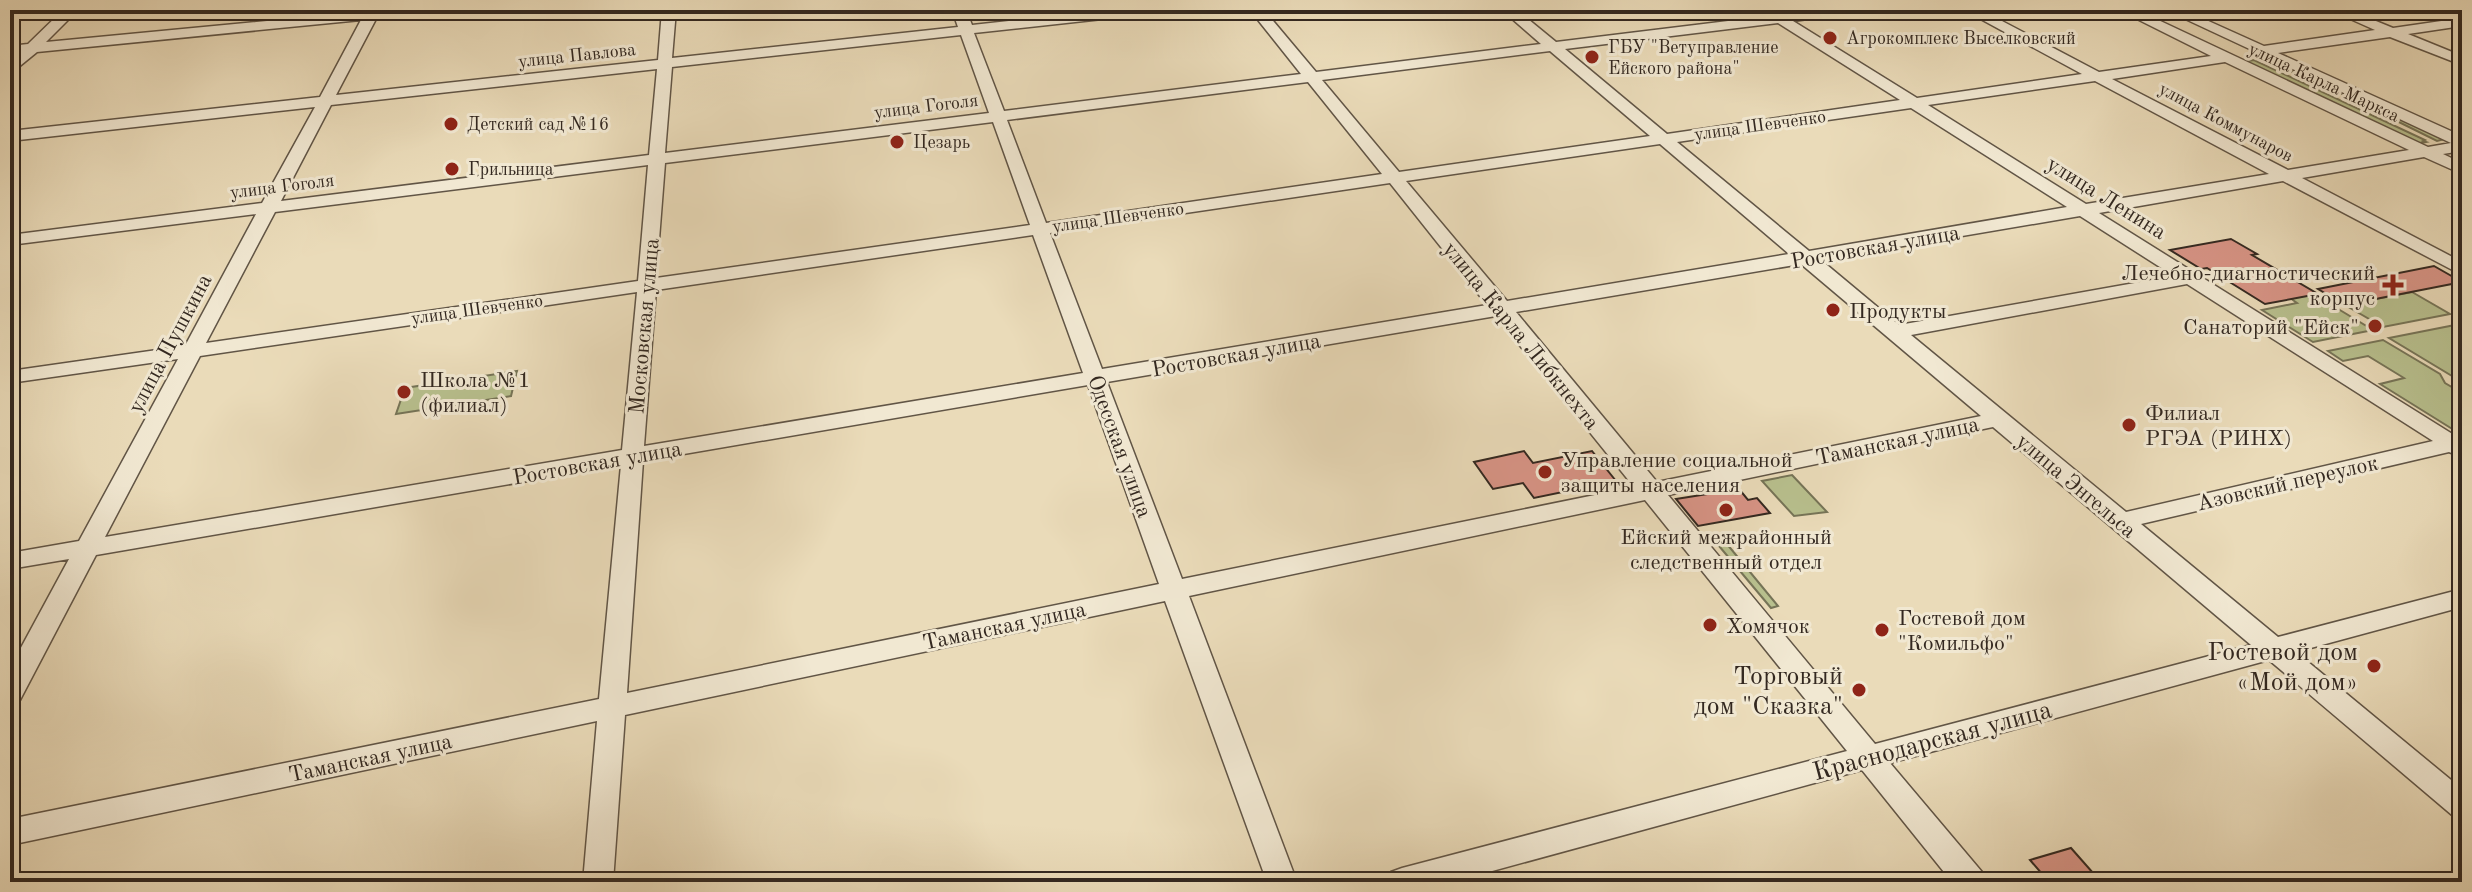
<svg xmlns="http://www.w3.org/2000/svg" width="2472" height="892" font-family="'Old Standard TT',serif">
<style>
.green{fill:#b8c08e;stroke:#767457;stroke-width:2}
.building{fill:#d89486;stroke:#332820;stroke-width:2}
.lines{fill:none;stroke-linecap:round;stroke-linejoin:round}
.minor-casing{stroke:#615546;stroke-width:3}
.minor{fill:#f1e8d2;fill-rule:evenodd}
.poi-dot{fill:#8f2418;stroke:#f1e8d2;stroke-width:3}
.labels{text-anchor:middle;stroke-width:6;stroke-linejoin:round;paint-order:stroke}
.far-poi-label{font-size:18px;fill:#332820;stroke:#f1e8d2;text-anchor:start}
.far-street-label{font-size:18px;fill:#332820;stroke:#f1e8d2}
.street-label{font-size:22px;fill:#332820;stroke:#f1e8d2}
.poi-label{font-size:22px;fill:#332820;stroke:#f1e8d2;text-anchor:start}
.near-poi-label{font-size:26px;fill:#332820;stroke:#f1e8d2;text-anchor:end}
.near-street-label{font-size:26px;fill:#332820;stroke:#f1e8d2}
</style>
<rect width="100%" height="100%" fill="#eadbb9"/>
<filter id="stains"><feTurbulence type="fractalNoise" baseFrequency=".0025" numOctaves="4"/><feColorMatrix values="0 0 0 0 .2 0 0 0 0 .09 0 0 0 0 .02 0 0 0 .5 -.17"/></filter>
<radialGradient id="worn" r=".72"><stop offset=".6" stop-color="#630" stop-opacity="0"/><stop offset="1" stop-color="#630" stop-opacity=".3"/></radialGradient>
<g class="green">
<polygon points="2272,57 2445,139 2437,141 2324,85 2261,59"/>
<polygon points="2254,60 2425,140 2423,141 2426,142 2417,144 2242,62"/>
<polygon points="2305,289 2373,330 2313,342 2262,310 2297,303 2283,293"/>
<polygon points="2412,292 2450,314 2383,327 2345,305"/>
<polygon points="2460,324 2462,382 2389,338"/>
<polygon points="2383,340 2440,374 2445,383 2462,393 2462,435 2380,384 2404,378 2368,356 2343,361 2328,351"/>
<polygon points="517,371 511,396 396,414 405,388"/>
<polygon points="1792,475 1827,512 1794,516 1762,481"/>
<polygon points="1722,538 1778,606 1771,608 1714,540"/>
</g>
<g class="building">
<polygon points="2231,239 2257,254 2252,255 2318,294 2265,304 2207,268 2201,269 2170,250"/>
<polygon points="2434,266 2462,282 2345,305 2318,289"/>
<polygon points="1524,451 1533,463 1592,451 1616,481 1534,498 1523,483 1493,489 1474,462"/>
<polygon points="1739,489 1748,500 1757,498 1770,513 1698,526 1676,499"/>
<polygon points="2071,848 2101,882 2049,882 2030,860"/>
</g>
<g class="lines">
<g class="minor-casing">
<path id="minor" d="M 63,10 L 78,10 L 46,42 L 371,11 L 433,10 L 426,14 L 376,19 L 336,95 L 658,60 L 662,10 L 676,10 L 672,58 L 958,27 L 952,10 L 966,10 L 972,25 L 1112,10 L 1155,10 L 1148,14 L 974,33 L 1004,111 L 1301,74 L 1250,10 L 1264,10 L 1316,72 L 1541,44 L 1502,10 L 1517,10 L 1556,42 L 1769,16 L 1775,11 L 1783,14 L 1853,10 L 1846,14 L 1793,21 L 1917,98 L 2082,74 L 1964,10 L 1981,10 L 2099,72 L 2211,56 L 2119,10 L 2137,10 L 2428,147 L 2451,143 L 2166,10 L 2184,10 L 2264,46 L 2375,30 L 2330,10 L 2349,10 L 2393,28 L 2462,18 L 2462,26 L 2408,34 L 2462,56 L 2462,65 L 2390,37 L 2278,53 L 2462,136 L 2462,151 L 2443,154 L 2462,163 L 2462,174 L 2424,157 L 2302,178 L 2462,262 L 2462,275 L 2283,181 L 2099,213 L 2462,440 L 2462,457 L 2449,452 L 2141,524 L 2278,637 L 2462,589 L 2462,607 L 2296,652 L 2462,789 L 2462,818 L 2452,815 L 2269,660 L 1890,763 L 1982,872 L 1986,882 L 1952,882 L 1862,770 L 1452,882 L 1387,882 L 1391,872 L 1402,868 L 1847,751 L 1645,500 L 1189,596 L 1297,882 L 1267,882 L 1165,601 L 625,715 L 613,882 L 583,882 L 597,721 L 10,845 L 10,819 L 599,699 L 621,465 L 96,555 L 20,700 L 10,703 L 10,668 L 69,559 L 10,569 L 10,553 L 79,541 L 178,359 L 10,383 L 10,371 L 185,346 L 256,214 L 10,245 L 10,235 L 262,203 L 315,107 L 10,141 L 10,131 L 320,97 L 361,20 L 37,52 L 10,74 L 10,62 L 19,53 L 10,54 L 10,46 L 28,44 ZM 1778,23 L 1900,100 L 1667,134 L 1565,49 ZM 961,35 L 989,113 L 665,153 L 672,67 ZM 1550,51 L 1650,136 L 1399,172 L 1322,80 ZM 2225,62 L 2409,150 L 2288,170 L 2112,79 ZM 657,69 L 649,155 L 281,201 L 331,105 ZM 2095,81 L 2269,174 L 2086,204 L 1928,105 ZM 1308,82 L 1382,174 L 1046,223 L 1007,120 ZM 1911,108 L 2067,207 L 1809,251 L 1677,142 ZM 993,122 L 1030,225 L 656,278 L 665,163 ZM 1660,144 L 1789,254 L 1507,301 L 1406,181 ZM 648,165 L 638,281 L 206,343 L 275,212 ZM 1390,183 L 1487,305 L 1102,369 L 1050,233 ZM 2080,216 L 2174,276 L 1899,325 L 1821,260 ZM 1033,235 L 1083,373 L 644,446 L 656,290 ZM 1801,264 L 1981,416 L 1657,482 L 1516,312 ZM 2187,284 L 2433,441 L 2126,512 L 1911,335 ZM 637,292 L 622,450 L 105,537 L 200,356 ZM 1496,316 L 1634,487 L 1182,579 L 1107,382 ZM 1088,385 L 1159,584 L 627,693 L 643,461 ZM 1993,427 L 2251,645 L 1875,744 L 1668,495 Z"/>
</g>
<use href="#minor" class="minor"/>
</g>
<g class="poi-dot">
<circle cx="1830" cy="38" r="8"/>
<circle cx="1592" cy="57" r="8"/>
<circle cx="451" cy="124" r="8"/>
<circle cx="897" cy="142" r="8"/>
<circle cx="452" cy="169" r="8"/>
<path d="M2389 273h8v8h8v8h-8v8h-8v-8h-8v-8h8z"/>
<circle cx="1833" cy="310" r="8"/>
<circle cx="2375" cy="326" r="8"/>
<circle cx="404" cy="392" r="8"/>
<circle cx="2129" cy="425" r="8"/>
<circle cx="1545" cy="472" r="8"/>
<circle cx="1726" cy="510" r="8"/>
<circle cx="1710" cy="625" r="8"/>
<circle cx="1882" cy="630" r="8"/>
<circle cx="2374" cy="666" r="8"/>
<circle cx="1859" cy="690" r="8"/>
</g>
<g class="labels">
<g class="far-poi-label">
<text x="1846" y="44">Агрокомплекс Выселковский</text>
<text x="1608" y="53">ГБУ "Ветуправление<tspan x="1608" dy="21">Ейского района"</tspan></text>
<text x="467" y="130">Детский сад №16</text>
<text x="913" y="148">Цезарь</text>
<text x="468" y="175">Грильница</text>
</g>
<g class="far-street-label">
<text transform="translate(577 55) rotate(-6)" y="6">улица Павлова</text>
<text transform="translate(2324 82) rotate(25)" y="6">улица Карла Маркса</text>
<text transform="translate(926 106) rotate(-7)" y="6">улица Гоголя</text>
<text transform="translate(2226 122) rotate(28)" y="6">улица Коммунаров</text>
<text transform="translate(1760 125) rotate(-8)" y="6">улица Шевченко</text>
<text transform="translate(282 186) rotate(-7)" y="6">улица Гоголя</text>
<text transform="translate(1118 217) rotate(-8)" y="6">улица Шевченко</text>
<text transform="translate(477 309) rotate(-8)" y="6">улица Шевченко</text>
</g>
<g class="street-label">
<text transform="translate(2107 197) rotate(32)" y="8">улица Ленина</text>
<text transform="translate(1875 246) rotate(-10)" y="8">Ростовская улица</text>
<text transform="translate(643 326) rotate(-85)" y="8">Московская улица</text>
<text transform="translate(1522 335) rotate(51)" y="8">улица Карла Либкнехта</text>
<text transform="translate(169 343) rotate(-62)" y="8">улица Пушкина</text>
<text transform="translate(1236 354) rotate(-10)" y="8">Ростовская улица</text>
<text transform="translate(1897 440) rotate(-12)" y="8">Таманская улица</text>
<text transform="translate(1121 446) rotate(70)" y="8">Одесская улица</text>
<text transform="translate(597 462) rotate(-10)" y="8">Ростовская улица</text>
<text transform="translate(2287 482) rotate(-13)" y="8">Азовский переулок</text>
<text transform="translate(2077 485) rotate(40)" y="8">улица Энгельса</text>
<text transform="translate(1004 625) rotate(-12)" y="8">Таманская улица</text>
<text transform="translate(370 757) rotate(-12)" y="8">Таманская улица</text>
</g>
<g class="poi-label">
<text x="2375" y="280" text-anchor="end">Лечебно-диагностический<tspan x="2375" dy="25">корпус</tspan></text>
<text x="1849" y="318">Продукты</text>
<text x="2359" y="334" text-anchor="end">Санаторий "Ейск"</text>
<text x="420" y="387">Школа №1<tspan x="420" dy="25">(филиал)</tspan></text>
<text x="2145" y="420">Филиал<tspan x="2145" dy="25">РГЭА (РИНХ)</tspan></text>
<text x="1561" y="467">Управление социальной<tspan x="1561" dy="25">защиты населения</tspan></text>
<text x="1726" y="544" text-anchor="middle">Ейский межрайонный<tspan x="1726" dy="25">следственный отдел</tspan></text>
<text x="1898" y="625">Гостевой дом<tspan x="1898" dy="25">"Комильфо"</tspan></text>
<text x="1726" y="633">Хомячок</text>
</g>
<g class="near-poi-label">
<text x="2358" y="660">Гостевой дом<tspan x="2358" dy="30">«Мой дом»</tspan></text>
<text x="1843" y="684">Торговый<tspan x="1843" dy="30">дом "Сказка"</tspan></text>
</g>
<g class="near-street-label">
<text transform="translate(1932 740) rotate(-15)" y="9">Краснодарская улица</text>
</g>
</g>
<rect width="2472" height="892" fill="none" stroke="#eadbb9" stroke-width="40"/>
<rect x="12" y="12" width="2448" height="868" fill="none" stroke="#332820" stroke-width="4"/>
<rect x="20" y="20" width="2432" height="852" fill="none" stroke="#332820" stroke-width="2"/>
<rect width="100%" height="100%" filter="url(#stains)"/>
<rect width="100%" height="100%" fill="url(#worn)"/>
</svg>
